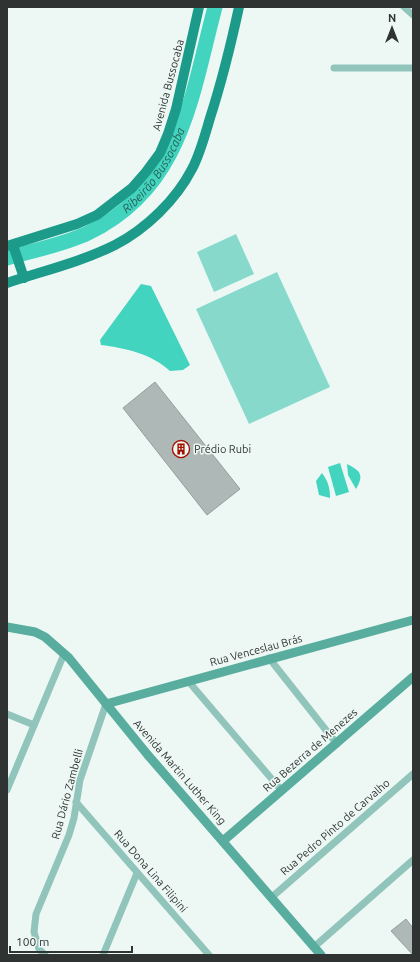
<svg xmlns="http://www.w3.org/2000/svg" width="420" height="962" font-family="Ubuntu,sans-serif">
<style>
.green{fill:#87dacb}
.water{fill:#43d4bf}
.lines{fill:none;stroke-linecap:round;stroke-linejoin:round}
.river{stroke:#43d4bf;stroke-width:15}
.building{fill:#aeb8b6;stroke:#959e9c}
.street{stroke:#91c5bb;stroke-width:7}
.secondary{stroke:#59ad9e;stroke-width:9}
.primary{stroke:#1c9b8a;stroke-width:10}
.labels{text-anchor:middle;stroke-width:3;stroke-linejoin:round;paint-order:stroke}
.street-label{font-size:11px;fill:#2f3332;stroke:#edf8f5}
.poi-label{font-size:11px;fill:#2f3332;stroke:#edf8f5;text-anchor:start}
.water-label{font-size:12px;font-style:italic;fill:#276057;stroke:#edf8f5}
</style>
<rect width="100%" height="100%" fill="#edf8f5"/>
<g class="green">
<polygon points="236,234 254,274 214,292 197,252"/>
<polygon points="277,272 330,387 249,424 196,309"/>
</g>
<g class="water">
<path d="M 141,284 L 151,286 L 190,365 L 183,370 L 170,371 C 152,354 125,348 101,345 L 100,340 Z"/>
<polygon points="340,463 349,492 336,496 328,467"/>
<path d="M 347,464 C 361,471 364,475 356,489 L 348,475 Z"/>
<path d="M 322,473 C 328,481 330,488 330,498 L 319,495 L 316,481 Z"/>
</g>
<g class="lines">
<path class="river" id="s1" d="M 7,258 C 34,250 63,245 88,233 C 182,188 191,97 215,7"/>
</g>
<g class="building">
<polygon points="155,382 240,489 207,515 123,408"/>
<polygon points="406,919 413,928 413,955 391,931"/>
</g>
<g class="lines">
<g class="street">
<polyline points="404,7 413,15"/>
<polyline points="334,68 413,68"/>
<polyline points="269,658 337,744"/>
<polyline points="189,682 282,791"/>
<polyline points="7,714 34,725"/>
<polyline points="7,790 64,654"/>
<polyline points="76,802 209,955"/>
<polyline points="272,897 413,774"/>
<polyline points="314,947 413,860"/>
<polyline points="45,955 39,949 34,932 36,914 69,835 74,818 80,780 106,704"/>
<polyline points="103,955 137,873"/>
</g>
<g class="secondary">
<polyline points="7,627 35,632 45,637 69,658 147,754 321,955"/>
<polyline points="106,704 413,620"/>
<polyline points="223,841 413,677"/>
</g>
<g class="primary">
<polyline points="13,245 24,278"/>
<polyline points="7,246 77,224 97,215 132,188 146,172 160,153 168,134 176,109 199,7"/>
<path d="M 7,283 C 43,271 81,262 115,245 C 146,229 176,200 192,169 C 200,154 205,135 210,118 C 222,81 231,44 239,7"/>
</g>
</g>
<defs>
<g id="building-ring" transform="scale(0.9)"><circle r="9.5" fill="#edf8f5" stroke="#a41000" stroke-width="1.5"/><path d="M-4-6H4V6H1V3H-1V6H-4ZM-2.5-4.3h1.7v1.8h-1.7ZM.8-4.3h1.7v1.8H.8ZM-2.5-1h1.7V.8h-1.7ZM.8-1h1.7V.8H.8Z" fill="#a41000"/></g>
</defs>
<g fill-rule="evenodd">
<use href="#building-ring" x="181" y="449"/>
</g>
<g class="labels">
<g class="street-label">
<text transform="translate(168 85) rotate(-75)" y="4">Avenida Bussocaba</text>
<text transform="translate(256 650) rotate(-15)" y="4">Rua Venceslau Brás</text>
<text transform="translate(310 750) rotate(-41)" y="4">Rua Bezerra de Menezes</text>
<text transform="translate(180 772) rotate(49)" y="4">Avenida Martin Luther King</text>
<text transform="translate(67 794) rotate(-75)" y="4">Rua Dário Zambelli</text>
<text transform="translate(335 827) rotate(-41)" y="4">Rua Pedro Pinto de Carvalho</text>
<text transform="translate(151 871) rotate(49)" y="4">Rua Dona Lina Filipini</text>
</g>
<g class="poi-label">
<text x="194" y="453">Prédio Rubi</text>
</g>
<g class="water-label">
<text dy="4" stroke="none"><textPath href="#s1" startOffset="178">Ribeirão Bussocaba</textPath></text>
</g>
</g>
<rect width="420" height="962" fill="none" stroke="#2f3332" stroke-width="16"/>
<g transform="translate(392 28)" stroke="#edf8f5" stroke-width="3" paint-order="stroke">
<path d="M0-3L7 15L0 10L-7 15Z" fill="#2f3332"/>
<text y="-6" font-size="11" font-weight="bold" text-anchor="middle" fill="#2f3332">N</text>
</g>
<path d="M10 946v6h122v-6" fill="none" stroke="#2f3332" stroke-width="2"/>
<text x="16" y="946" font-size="12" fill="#2f3332" stroke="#edf8f5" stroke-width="3" paint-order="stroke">100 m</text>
</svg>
